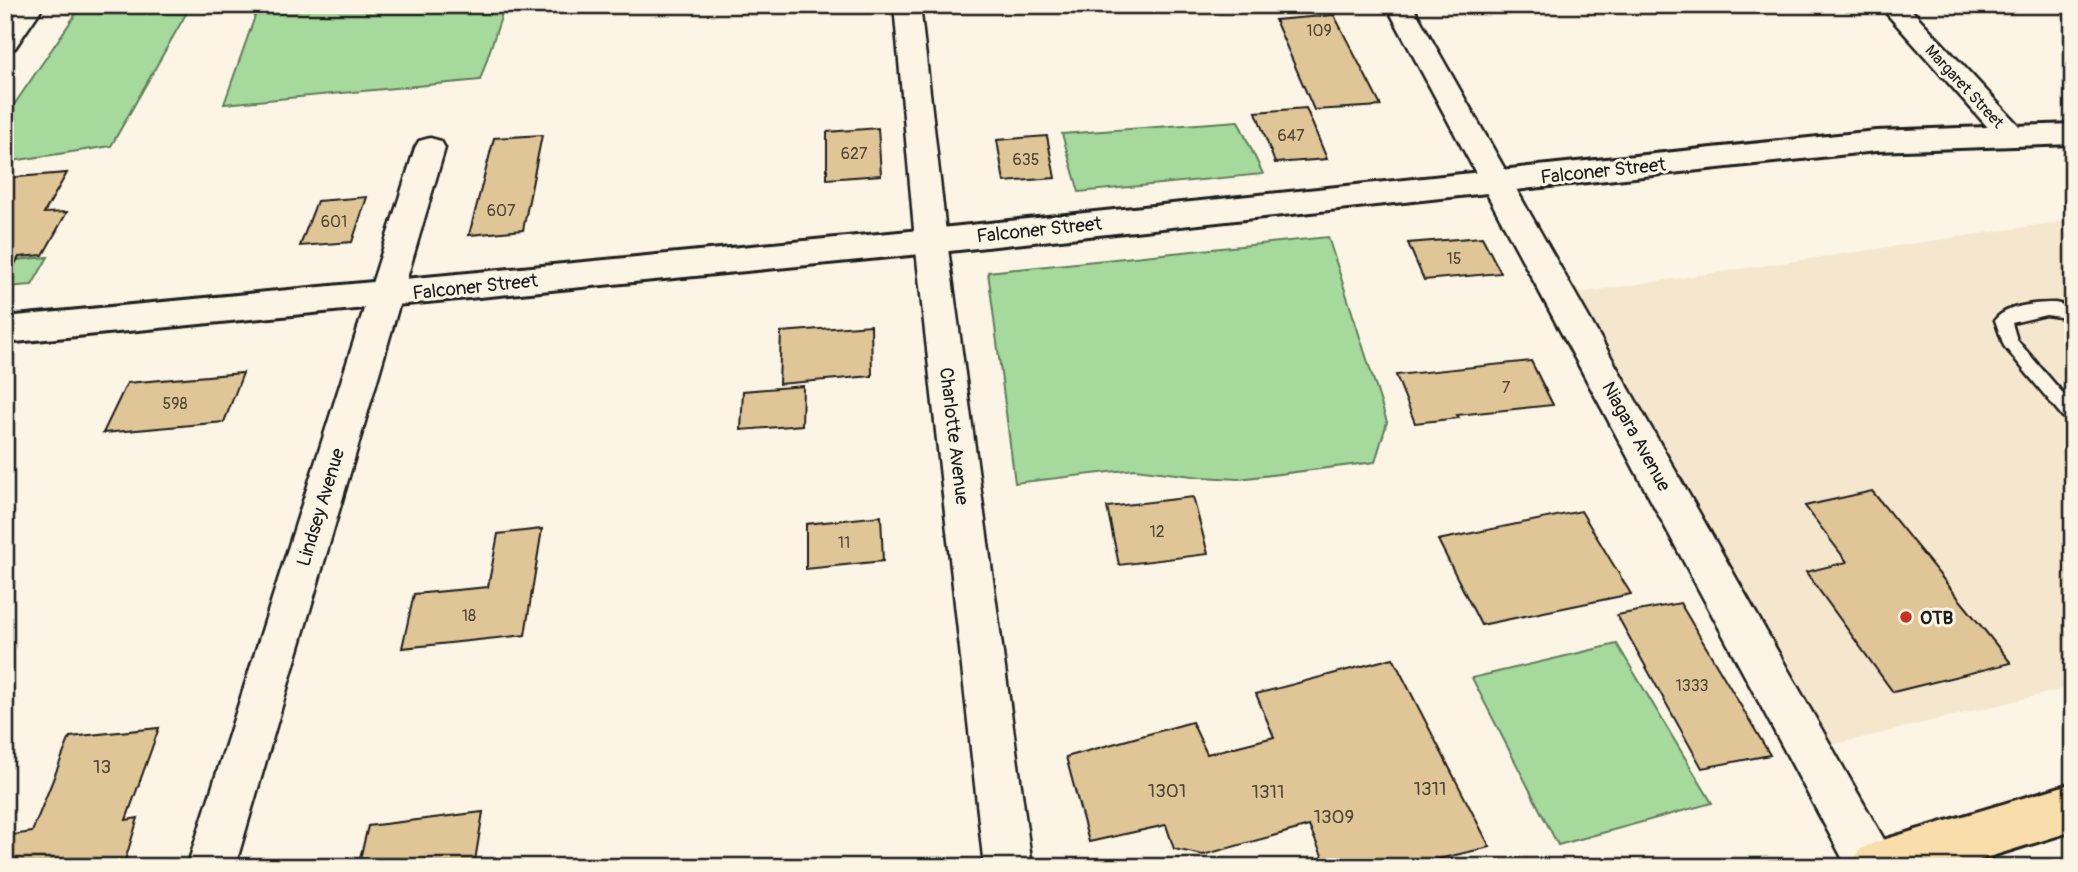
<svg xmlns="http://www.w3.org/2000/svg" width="2078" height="872" font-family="Pangolin,sans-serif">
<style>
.built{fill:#f4e7cd}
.green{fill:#a5da9c;stroke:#607b5c;stroke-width:2}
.building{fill:#e0c696;stroke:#1c1c1c;stroke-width:2}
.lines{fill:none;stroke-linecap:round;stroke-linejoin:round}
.lane-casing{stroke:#1c1c1c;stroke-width:5}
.street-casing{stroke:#1c1c1c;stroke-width:5}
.secondary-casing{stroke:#1c1c1c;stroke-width:6}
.primary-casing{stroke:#1c1c1c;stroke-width:6}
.lane{fill:#fcf5e5;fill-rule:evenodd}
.street{fill:#fcf5e5;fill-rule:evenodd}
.secondary{fill:#fcf5e5;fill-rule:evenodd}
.primary{fill:#f9ddab;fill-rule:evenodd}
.poi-dot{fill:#c8321e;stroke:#fcf5e5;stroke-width:2.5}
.labels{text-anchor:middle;stroke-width:6;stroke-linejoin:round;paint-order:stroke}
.number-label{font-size:16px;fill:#4d463a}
.far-street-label{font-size:16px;fill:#1c1c1c;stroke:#fcf5e5}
.street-label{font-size:19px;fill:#1c1c1c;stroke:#fcf5e5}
.poi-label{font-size:19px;font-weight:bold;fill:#1c1c1c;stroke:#fcf5e5;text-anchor:start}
.near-number-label{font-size:19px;fill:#4d463a}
</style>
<rect width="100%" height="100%" fill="#fcf5e5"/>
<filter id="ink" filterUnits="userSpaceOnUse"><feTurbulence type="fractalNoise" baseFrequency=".0143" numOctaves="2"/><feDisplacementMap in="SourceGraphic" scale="14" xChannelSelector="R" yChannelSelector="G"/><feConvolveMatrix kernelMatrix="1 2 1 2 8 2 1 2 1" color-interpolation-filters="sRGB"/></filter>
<g filter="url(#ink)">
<polygon class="built" points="2073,220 2073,687 1828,746 1578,293"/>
<g class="green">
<polygon points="82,5 191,5 111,146 5,162 5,118"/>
<polygon points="259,5 505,5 480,80 224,104"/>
<polygon points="1238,121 1263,174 1079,192 1062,134"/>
<polygon points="1328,237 1387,422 1375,462 1239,479 1201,477 1135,469 1015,483 988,272"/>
<polygon points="48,257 32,285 5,287 5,261"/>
<polygon points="1617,644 1712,803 1558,845 1472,678"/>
</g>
<g class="building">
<polygon points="1334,15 1381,106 1314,110 1275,20"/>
<polygon points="1306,108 1327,159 1275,163 1256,112"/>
<polygon points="878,128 881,175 827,179 827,132"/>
<polygon points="542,135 523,230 469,235 494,138"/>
<polygon points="1047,136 1055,178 1004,182 997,140"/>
<polygon points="67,173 44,213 67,212 43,255 19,257 5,281 5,178"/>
<polygon points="367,197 352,242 300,246 317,201"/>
<polygon points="1482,237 1501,273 1424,280 1408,243"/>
<polygon points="871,325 872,376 779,384 781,332"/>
<polygon points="1531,361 1553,405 1457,415 1459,418 1415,423 1396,375"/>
<polygon points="243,373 224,422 103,433 127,383"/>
<polygon points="803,386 802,425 741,430 743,391"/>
<polygon points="1872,491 2011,663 1893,692 1806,572 1847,562 1805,506"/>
<polygon points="1193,497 1208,554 1119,565 1107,507"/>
<polygon points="1581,511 1631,594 1481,625 1438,540"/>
<polygon points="881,516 883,561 806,569 806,524"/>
<polygon points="542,529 525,635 402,648 414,594 488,587 498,534"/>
<polygon points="1680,603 1770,755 1702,768 1617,615"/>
<polygon points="1393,658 1490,847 1404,867 1327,867 1309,826 1203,855 1174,849 1166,825 1089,842 1066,757 1192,722 1207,754 1274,737 1256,694"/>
<polygon points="159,728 126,820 138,818 123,867 5,867 5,836 32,832 70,737"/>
<polygon points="483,812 474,867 358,867 368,826"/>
</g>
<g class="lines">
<g class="lane-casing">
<path id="lane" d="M 2055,303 L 2073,307 L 2073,319 L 2046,315 L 2012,323 L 2017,340 L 2073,405 L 2073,424 L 2067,422 L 2004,346 L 1995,320 C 2006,305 2037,303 2055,303 Z"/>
</g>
<g class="street-casing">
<g id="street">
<polygon points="18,5 44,5 15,48 5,50 5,22"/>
<polygon points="894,5 920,5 947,241 1032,867 984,867 915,241"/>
<polygon points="1386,5 1412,5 1890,850 1896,867 1847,867"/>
<polygon points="1879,5 1907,5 2021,128 2026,135 2021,142 2011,144 2001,142"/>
<polygon points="430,138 441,141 445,148 235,867 187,867 415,148 419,141"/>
</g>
</g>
<g class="secondary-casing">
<polygon id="secondary" points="2073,124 2073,144 1876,151 931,253 5,343 5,317 931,229 1876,131"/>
</g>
<g class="primary-casing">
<polygon id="primary" points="2073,783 2073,831 1957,867 1851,867 1859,850 1876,842"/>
</g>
<use href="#lane" class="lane"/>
<use href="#street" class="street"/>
<use href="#secondary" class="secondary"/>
<use href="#primary" class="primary"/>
</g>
</g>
<circle class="poi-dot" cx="1906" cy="617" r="7"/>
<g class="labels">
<g class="number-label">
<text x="1319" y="36">109</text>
<text x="1291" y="141">647</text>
<text x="854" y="159">627</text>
<text x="1026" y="165">635</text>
<text x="501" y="216">607</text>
<text x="334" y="227">601</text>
<text x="1454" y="264">15</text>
<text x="1506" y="393">7</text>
<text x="175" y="409">598</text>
<text x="1157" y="537">12</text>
<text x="844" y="548">11</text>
<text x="469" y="621">18</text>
<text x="1692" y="691">1333</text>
</g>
<g class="far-street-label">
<text transform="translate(1965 86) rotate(47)" y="6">Margaret Street</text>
</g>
<g class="street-label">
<text transform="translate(1603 170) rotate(-6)" y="7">Falconer Street</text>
<text transform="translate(1039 229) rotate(-6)" y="7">Falconer Street</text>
<text transform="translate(475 286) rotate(-6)" y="7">Falconer Street</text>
<text transform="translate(955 436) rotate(83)" y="7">Charlotte Avenue</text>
<text transform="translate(1637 436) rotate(61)" y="7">Niagara Avenue</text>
<text transform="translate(320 507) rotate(-73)" y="7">Lindsey Avenue</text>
</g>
<g class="poi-label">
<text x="1920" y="624">OTB</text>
</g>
<g class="near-number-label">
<text x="102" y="773">13</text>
<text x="1430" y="795">1311</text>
<text x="1167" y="797">1301</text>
<text x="1268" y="798">1311</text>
<text x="1334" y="823">1309</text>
</g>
</g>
<rect width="2078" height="872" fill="none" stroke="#fcf5e5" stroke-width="28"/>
<rect x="14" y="14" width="2050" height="844" fill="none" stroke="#1c1c1c" stroke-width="2.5" filter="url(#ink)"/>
</svg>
